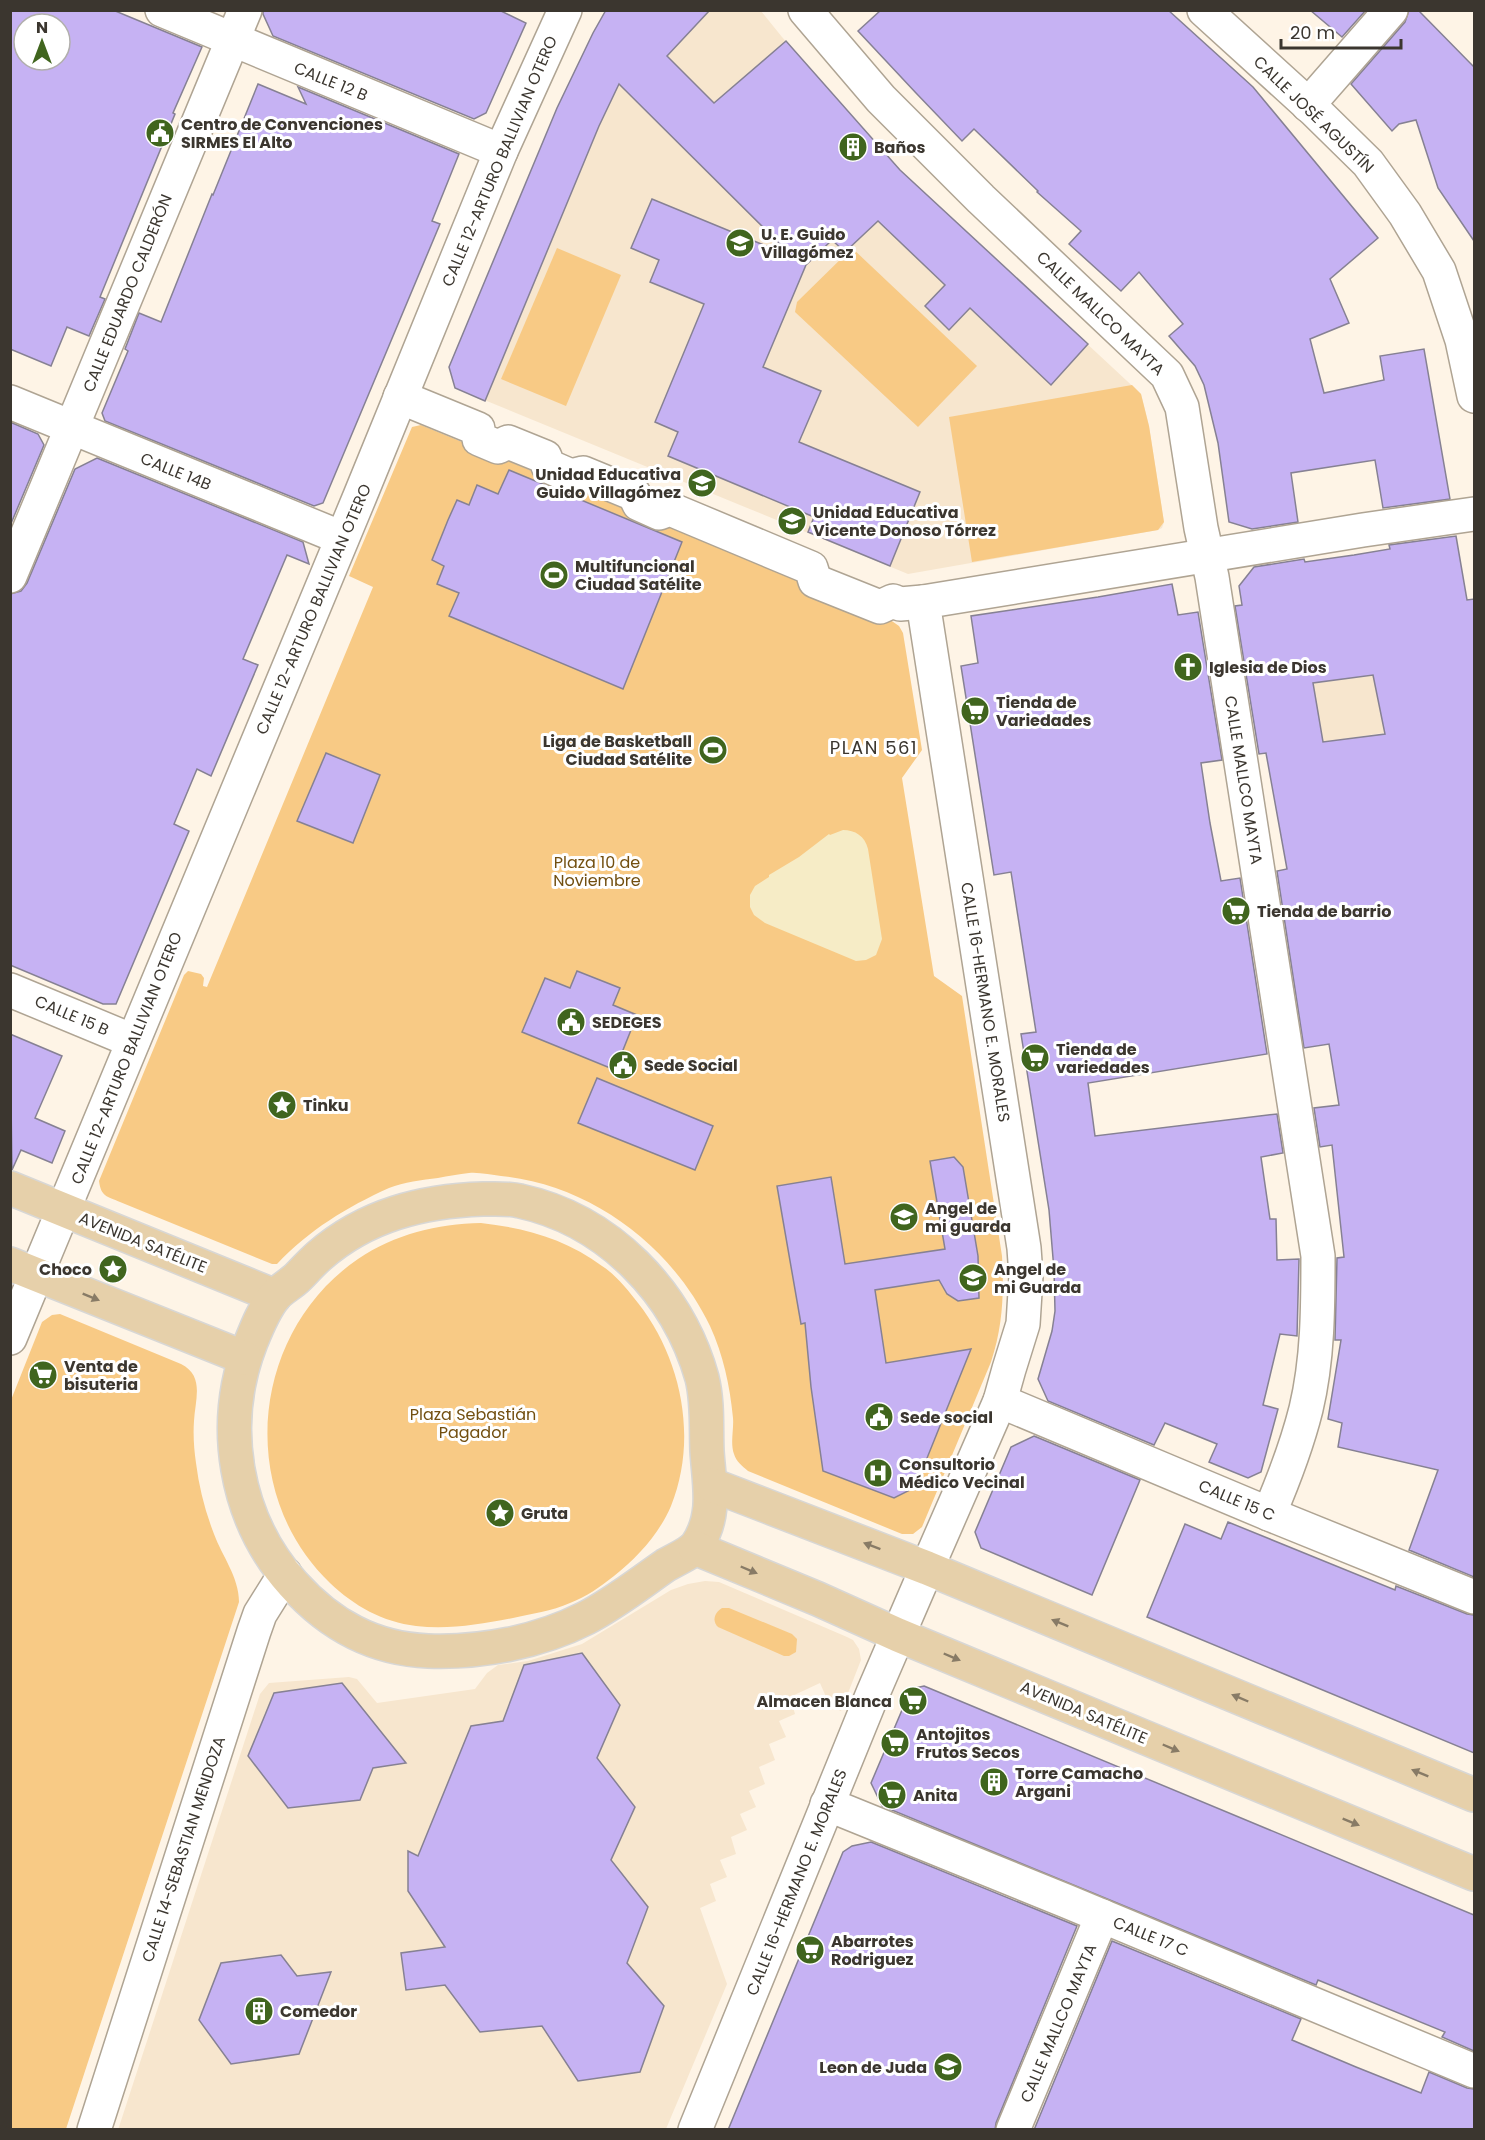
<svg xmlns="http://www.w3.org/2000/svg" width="1485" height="2140" font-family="Poppins,sans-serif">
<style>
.built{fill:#f7e6ce}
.green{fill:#f8ca85}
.sand{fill:#f6ecc6}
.building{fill:#c6b2f3;stroke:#868193;stroke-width:1.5;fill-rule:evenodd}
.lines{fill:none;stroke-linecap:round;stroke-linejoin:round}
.pedestrian-casing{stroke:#afa493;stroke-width:36}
.minor-casing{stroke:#afa493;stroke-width:36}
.tertiary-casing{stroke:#afa493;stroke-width:36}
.primary-casing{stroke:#d8d7d5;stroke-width:36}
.pedestrian{stroke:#fff;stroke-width:33}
.minor{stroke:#fff;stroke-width:33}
.tertiary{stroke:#fff;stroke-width:33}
.primary{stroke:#e6d0aa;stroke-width:33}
.oneway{fill:#887b66}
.labels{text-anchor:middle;stroke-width:6;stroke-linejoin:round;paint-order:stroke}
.street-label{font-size:16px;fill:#3b362f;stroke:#fff}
.poi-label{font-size:16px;font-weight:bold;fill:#3b362f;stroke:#fff;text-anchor:start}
.park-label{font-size:16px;fill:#724f10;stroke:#fff}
.neighbourhood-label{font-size:18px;letter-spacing:1.5px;fill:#3b362f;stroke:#fff}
</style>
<rect width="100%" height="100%" fill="#fef4e6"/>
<g class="built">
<polygon points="606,11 761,11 782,37 900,170 1141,394 1149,426 1164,522 1162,528 1158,530 908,574 455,388 449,367 557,108 593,32"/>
<polygon points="1474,599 1474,719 1265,751 1256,692 1372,675 1364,616"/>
<polygon points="705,1581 719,1582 847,1637 853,1640 859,1649 861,1660 841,1711 830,1706 820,1683 790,1697 795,1714 779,1721 786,1737 769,1744 775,1760 759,1767 765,1784 749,1791 756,1807 740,1814 747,1830 731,1837 736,1854 720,1860 727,1877 710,1884 716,1901 700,1908 727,1984 666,2129 118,2130 260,1694 269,1683 349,1677 357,1679 377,1703 475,1689 487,1673 498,1665 528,1661 582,1644 671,1590 688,1584"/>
</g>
<g class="green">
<polygon points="557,248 621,275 566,406 501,379"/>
<polygon points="852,248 977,366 918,427 795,312 797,302"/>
<polygon points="1132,385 1141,394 1149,426 1164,522 1158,530 972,562 949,417"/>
<path d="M 421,425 L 886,617 L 899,626 L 903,633 L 922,750 L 902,778 L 934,976 L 962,996 L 1002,1256 C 1004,1293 1003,1326 991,1362 L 922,1527 L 913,1534 L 902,1534 L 748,1471 C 742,1466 736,1461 734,1454 C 730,1443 734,1429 733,1418 C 730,1386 723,1354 710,1326 C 671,1245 590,1185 501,1176 C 491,1175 479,1172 469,1173 C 459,1174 448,1176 438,1178 C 422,1180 404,1182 389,1188 C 347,1207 309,1230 277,1264 L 272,1264 L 120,1202 C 107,1196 101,1197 99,1181 L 184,975 L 188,971 L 201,974 L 204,978 L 203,986 L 207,987 L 373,587 L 349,576 L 412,427 Z"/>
<path d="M 481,1223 C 525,1228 566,1239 602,1266 C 616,1275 628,1290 638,1303 C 682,1359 698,1439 671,1506 C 659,1534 637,1558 614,1576 C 600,1587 586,1597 570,1603 C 552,1611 531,1614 513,1618 C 481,1624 449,1630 416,1626 C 383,1622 354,1606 330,1583 C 236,1493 250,1333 358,1259 C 395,1234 437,1224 481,1223 Z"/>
<path d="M 60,1314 L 181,1364 C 205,1376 195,1400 194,1421 C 193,1435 194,1449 196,1463 C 199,1487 205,1511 214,1534 C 222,1556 239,1577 239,1602 L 66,2129 L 11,2129 L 11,1400 L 42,1322 L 52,1315 Z"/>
<path d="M 722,1608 L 729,1608 L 792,1634 L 797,1639 L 796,1652 L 789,1656 L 784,1656 L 718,1627 C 712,1621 714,1613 722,1608 Z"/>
</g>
<path class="sand" d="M 843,830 C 855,830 865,836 868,849 L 882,939 L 876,955 L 866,960 L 856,961 L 765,923 L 754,915 L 750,907 L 750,895 L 755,886 L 769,877 L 769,875 L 799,857 L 829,834 L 830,835 Z"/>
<g class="building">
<path d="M 10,10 L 113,10 L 202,47 L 173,113 L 175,114 L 100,297 L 105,299 L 89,336 L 67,327 L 51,366 L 10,349 ZM 24,24 L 60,24 L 60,60 L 24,60 Z"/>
<polygon points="263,10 499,10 526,23 486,113 474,119 273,36 263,14"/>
<polygon points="606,10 710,10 667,56 714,103 786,41 900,170 1088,344 1051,385 970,308 949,330 925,306 945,285 878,221 845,252 832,240 806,265 763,367 821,391 799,442 920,492 890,566 808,532 814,517 668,456 678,432 655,422 704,304 650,282 659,260 631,248 652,199 793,257 619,84 599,126 485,401 455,388 449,367 557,108 593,33"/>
<polygon points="881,10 1168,10 1253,87 1378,238 1330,279 1349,323 1310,339 1324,393 1384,380 1380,356 1424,349 1450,499 1383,508 1375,460 1291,473 1298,522 1252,529 1229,522 1218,443 1204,385 1195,366 1169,336 1183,324 1139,272 1121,291 1069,244 1081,231 1037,192 1038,191 974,129 962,141 916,93 858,31"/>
<polygon points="1310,10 1366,10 1342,37"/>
<polygon points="1409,10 1418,10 1474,67 1474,241 1438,188 1416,120 1399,124 1392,131 1351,84 1405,22"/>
<polygon points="258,84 306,104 298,87 459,154 432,221 440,224 323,503 314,506 105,421 102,413 128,351 125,349 139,313 161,322 212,194 213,195"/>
<polygon points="10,422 38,434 44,445 10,526"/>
<polygon points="97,458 303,542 309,564 287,555 243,659 258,665 211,776 197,769 174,824 189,831 116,1004 103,1004 10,965 10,594 21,591 27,583 75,469"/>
<polygon points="509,470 682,542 623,689 449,616 459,593 437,584 444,566 432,560 448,520 457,500 469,505 477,485 498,494"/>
<path d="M 1456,536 L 1467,600 L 1474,599 L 1474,1577 L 1409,1550 L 1438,1470 L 1338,1447 L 1342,1423 L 1328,1419 L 1341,1340 L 1335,1340 L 1337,1258 L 1344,1257 L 1332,1145 L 1320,1147 L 1314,1108 L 1339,1105 L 1329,1044 L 1304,1048 L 1277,871 L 1287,869 L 1266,753 L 1259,754 L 1235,606 L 1242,605 L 1239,586 L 1254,567 L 1304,559 L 1305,562 L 1354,555 L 1390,549 L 1389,545 ZM 1373,675 L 1385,734 L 1323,742 L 1313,683 Z"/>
<polygon points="1172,584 1178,615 1198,612 1222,760 1201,763 1210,823 1221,881 1240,878 1267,1054 1088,1083 1095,1136 1277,1114 1283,1153 1261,1157 1270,1219 1276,1219 1277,1260 1299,1259 1297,1336 1280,1334 1263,1405 1278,1409 1261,1472 1248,1478 1209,1462 1217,1444 1165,1423 1154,1445 1048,1401 1038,1379 1052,1331 1055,1311 1054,1270 1049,1210 1021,1034 1036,1032 1011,872 994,875 961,666 978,663 971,616 1098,597"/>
<polygon points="326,753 380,775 353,843 297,821"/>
<polygon points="577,971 620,988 613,1005 637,1015 615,1070 522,1032 545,978 570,988"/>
<polygon points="10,1034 62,1056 35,1118 65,1131 52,1163 21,1150 12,1170"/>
<polygon points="597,1078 713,1126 695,1170 578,1123"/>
<polygon points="954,1157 963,1167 978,1256 979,1298 958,1301 947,1294 939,1280 875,1290 886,1363 971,1349 919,1478 910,1490 894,1498 823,1471 811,1387 805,1323 801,1324 777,1186 831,1177 845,1264 945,1249 930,1161"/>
<polygon points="1034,1436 1140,1480 1092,1595 981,1548 975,1532 1011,1447"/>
<polygon points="1228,1522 1395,1590 1396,1586 1467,1614 1474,1615 1474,1753 1147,1617 1185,1524 1221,1539"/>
<polygon points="582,1653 620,1705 597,1758 635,1807 611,1860 648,1907 627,1963 664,2006 640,2072 578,2081 542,2026 480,2032 445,1985 406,1990 401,1953 445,1947 408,1891 408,1851 418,1856 471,1726 503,1721 524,1665"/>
<polygon points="342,1683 406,1763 373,1768 360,1800 288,1808 248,1756 265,1715 274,1693"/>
<polygon points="924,1686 1474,1915 1474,2051 1442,2037 1445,2032 1318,1980 1316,1985 882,1806 871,1783 911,1689"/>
<polygon points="871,1842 1077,1926 996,2123 995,2130 728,2130 843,1852 852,1846"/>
<polygon points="1112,1941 1301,2019 1292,2040 1356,2067 1421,2093 1429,2072 1467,2088 1474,2089 1474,2130 1034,2130"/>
<polygon points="281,1955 297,1976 331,1972 299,2054 231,2064 199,2020 221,1963"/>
</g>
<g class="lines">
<g class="pedestrian-casing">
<polyline id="pedestrian" points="400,397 478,429 479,439 498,447 508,442 545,457 548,466 571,476 583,473 634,494 639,504 659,513 670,509 811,568 815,581 880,607 893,601 900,604 923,602"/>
</g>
<g class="minor-casing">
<g id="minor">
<polyline points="162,10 501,151"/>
<path d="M 805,10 L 881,99 L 981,199 L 1167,375 L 1182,407 L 1201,528 L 1212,577 L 1318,1256 C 1318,1307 1318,1359 1306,1409 C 1297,1445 1284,1479 1269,1514"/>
<polyline points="1204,10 1314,110 1368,163 1405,214 1439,271 1462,340 1474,396"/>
<polyline points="1308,105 1391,10"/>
<polyline points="10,402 342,538"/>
<polyline points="10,576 245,10"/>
<polyline points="10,990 133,1041"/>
<polyline points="1000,1401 1269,1514 1474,1597"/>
<polyline points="927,1568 1000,1401 1009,1369 1023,1324 1026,1276 1024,1248 923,602 1363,530 1474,514"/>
<polyline points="827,1804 1066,1901 1474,2071"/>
<polyline points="1013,2130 1102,1916"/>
</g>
</g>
<g class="tertiary-casing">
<g id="tertiary">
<polyline points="10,1338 360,496 501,151 565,10"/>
<polyline points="94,2130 254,1631 260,1614 285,1574"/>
<polyline points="695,2130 873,1693 927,1568"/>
</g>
</g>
<g class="primary-casing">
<g id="primary">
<polyline points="10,1188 275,1296"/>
<path d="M 483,1199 C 495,1199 508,1198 520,1201 C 608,1220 678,1292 702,1378 C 708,1402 706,1427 707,1451 C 709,1484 717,1515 697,1545 C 690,1554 676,1559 666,1565 C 640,1583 615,1603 586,1618 C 539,1642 481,1653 428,1651 C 373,1649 330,1625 293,1584 C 234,1518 219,1424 251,1342 C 257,1327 264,1309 275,1296 C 281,1289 291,1284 298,1277 C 305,1270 311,1263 319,1256 C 366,1215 422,1201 483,1199 Z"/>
<polyline points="10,1264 245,1358"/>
<polyline points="712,1485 927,1568 1474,1795"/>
<polyline points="695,1548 818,1599 898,1635 1474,1874"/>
</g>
</g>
<use href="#pedestrian" class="pedestrian"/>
<use href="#minor" class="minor"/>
<use href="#tertiary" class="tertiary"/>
<use href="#primary" class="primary"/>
</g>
<defs><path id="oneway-solid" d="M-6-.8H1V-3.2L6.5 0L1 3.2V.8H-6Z" transform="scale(1.5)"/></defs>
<g class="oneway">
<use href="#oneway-solid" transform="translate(91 1297) rotate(22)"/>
<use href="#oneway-solid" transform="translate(872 1546) rotate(-159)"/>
<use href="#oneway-solid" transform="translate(749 1570) rotate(23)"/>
<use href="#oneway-solid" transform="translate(1060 1623) rotate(-158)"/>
<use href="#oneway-solid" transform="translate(952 1657) rotate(23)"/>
<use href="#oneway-solid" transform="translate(1240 1698) rotate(-157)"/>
<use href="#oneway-solid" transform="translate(1171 1748) rotate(23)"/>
<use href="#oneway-solid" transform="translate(1420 1773) rotate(-158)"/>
<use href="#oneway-solid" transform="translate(1351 1822) rotate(22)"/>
</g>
<defs>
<g id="civic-disc" transform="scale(1.5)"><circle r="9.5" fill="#40651e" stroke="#fff"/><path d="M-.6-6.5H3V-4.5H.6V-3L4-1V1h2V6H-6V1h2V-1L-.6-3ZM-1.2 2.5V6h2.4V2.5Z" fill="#fff"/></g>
<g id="building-disc" transform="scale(1.5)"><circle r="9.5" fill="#40651e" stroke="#fff"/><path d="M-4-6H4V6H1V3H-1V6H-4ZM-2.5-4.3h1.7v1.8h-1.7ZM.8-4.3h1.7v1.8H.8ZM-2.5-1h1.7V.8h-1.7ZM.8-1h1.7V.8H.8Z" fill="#fff"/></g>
<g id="school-disc" transform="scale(1.5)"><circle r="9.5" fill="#40651e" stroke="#fff"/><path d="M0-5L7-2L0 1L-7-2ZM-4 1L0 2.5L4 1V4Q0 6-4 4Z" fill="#fff"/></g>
<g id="stadium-disc" transform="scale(1.5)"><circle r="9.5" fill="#40651e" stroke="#fff"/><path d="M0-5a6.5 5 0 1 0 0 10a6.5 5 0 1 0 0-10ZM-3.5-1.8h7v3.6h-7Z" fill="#fff"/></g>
<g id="church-disc" transform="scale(1.5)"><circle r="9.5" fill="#40651e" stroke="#fff"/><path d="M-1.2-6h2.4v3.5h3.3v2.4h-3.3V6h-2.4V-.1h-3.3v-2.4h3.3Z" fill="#fff"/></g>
<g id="supermarket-disc" transform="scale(1.5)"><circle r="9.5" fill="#40651e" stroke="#fff"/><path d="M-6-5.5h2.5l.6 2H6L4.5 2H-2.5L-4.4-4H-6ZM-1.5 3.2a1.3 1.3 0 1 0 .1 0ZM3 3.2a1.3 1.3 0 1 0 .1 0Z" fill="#fff"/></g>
<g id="sight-disc" transform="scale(1.5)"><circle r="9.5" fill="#40651e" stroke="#fff"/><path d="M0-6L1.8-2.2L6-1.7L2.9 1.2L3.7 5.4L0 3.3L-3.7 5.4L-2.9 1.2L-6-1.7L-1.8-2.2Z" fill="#fff"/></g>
<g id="hospital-disc" transform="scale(1.5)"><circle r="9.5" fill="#40651e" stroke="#fff"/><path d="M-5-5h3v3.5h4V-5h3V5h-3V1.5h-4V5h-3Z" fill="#fff"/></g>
</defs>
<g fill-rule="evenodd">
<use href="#civic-disc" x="160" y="133"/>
<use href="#building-disc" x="853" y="147"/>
<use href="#school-disc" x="740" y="243"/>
<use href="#school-disc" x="702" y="483"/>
<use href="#school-disc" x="792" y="521"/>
<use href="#stadium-disc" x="554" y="575"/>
<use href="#church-disc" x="1188" y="667"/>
<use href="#supermarket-disc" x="975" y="711"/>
<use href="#stadium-disc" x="713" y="750"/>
<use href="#supermarket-disc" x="1236" y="911"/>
<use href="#civic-disc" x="571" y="1022"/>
<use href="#supermarket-disc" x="1035" y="1058"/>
<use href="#civic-disc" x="623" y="1065"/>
<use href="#sight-disc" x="282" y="1105"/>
<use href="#school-disc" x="904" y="1217"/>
<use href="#sight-disc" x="113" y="1269"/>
<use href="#school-disc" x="973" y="1278"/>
<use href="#supermarket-disc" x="43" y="1375"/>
<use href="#civic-disc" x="879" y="1417"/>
<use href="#hospital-disc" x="878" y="1473"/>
<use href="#sight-disc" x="500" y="1513"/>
<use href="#supermarket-disc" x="913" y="1701"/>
<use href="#supermarket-disc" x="895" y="1743"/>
<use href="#building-disc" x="994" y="1782"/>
<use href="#supermarket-disc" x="892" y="1795"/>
<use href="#supermarket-disc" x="810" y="1950"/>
<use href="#building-disc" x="259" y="2011"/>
<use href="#school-disc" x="948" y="2067"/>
</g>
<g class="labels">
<g class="street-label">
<text transform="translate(331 81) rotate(22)" y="6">CALLE 12 B</text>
<text transform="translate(1314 114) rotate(44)" y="6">CALLE JOSÉ AGUSTÍN</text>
<text transform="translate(499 161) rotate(-67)" y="6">CALLE 12-ARTURO BALLIVIAN OTERO</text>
<text transform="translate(127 293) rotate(-68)" y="6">CALLE EDUARDO CALDERÓN</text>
<text transform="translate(1101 313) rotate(44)" y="6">CALLE MALLCO MAYTA</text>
<text transform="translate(176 471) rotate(22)" y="6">CALLE 14B</text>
<text transform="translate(313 609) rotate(-67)" y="6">CALLE 12-ARTURO BALLIVIAN OTERO</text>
<text transform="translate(1244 780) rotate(81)" y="6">CALLE MALLCO MAYTA</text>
<text transform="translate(986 1002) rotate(81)" y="6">CALLE 16-HERMANO E. MORALES</text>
<text transform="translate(72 1015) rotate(23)" y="6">CALLE 15 B</text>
<text transform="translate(126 1058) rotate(-68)" y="6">CALLE 12-ARTURO BALLIVIAN OTERO</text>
<text transform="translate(143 1242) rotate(22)" y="6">AVENIDA SATÉLITE</text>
<text transform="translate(1237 1500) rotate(23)" y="6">CALLE 15 C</text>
<text transform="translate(1084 1712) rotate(23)" y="6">AVENIDA SATÉLITE</text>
<text transform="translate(183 1849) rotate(-72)" y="6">CALLE 14-SEBASTIAN MENDOZA</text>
<text transform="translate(796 1882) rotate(-68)" y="6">CALLE 16-HERMANO E. MORALES</text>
<text transform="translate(1151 1936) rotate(22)" y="6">CALLE 17 C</text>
<text transform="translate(1058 2023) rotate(-67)" y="6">CALLE MALLCO MAYTA</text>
</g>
<g class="poi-label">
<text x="181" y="130">Centro de Convenciones<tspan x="181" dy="18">SIRMES El Alto</tspan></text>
<text x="874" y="153">Baños</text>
<text x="761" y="240">U. E. Guido<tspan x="761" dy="18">Villagómez</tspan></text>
<text x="681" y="480" text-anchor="end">Unidad Educativa<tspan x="681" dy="18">Guido Villagómez</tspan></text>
<text x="813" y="518">Unidad Educativa<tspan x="813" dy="18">Vicente Donoso Tórrez</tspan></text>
<text x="575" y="572">Multifuncional<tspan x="575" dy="18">Ciudad Satélite</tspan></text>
<text x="1209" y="673">Iglesia de Dios</text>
<text x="996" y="708">Tienda de<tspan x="996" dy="18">Variedades</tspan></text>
<text x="692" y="747" text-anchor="end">Liga de Basketball<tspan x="692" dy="18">Ciudad Satélite</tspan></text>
<text x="1257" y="917">Tienda de barrio</text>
<text x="592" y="1028">SEDEGES</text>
<text x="1056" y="1055">Tienda de<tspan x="1056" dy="18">variedades</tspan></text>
<text x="644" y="1071">Sede Social</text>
<text x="303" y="1111">Tinku</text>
<text x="925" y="1214">Angel de<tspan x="925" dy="18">mi guarda</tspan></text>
<text x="92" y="1275" text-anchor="end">Choco</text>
<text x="994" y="1275">Angel de<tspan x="994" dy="18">mi Guarda</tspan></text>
<text x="64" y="1372">Venta de<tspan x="64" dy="18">bisuteria</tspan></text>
<text x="900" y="1423">Sede social</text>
<text x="899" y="1470">Consultorio<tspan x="899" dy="18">Médico Vecinal</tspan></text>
<text x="521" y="1519">Gruta</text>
<text x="892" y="1707" text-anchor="end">Almacen Blanca</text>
<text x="916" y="1740">Antojitos<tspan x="916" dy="18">Frutos Secos</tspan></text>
<text x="1015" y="1779">Torre Camacho<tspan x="1015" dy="18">Argani</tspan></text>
<text x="913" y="1801">Anita</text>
<text x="831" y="1947">Abarrotes<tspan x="831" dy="18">Rodriguez</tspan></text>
<text x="280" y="2017">Comedor</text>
<text x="927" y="2073" text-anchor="end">Leon de Juda</text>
</g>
<g class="park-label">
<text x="597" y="868">Plaza 10 de<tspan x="597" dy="18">Noviembre</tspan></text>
<text x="473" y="1420">Plaza Sebastián<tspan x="473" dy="18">Pagador</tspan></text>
</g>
<g class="neighbourhood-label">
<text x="874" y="754">PLAN 561</text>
</g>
</g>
<rect width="1485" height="2140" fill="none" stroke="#3b362f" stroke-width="24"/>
<g transform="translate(42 42)"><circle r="28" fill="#ffffff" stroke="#b1afac" stroke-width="1.5"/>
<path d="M0-4.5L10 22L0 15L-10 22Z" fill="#40651e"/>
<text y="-9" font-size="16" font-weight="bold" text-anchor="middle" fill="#3b362f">N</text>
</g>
<path d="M1281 39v9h120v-9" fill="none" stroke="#3b362f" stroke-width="3"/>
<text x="1290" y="39" font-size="18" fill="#3b362f" stroke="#ffffff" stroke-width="4.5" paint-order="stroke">20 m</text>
</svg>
